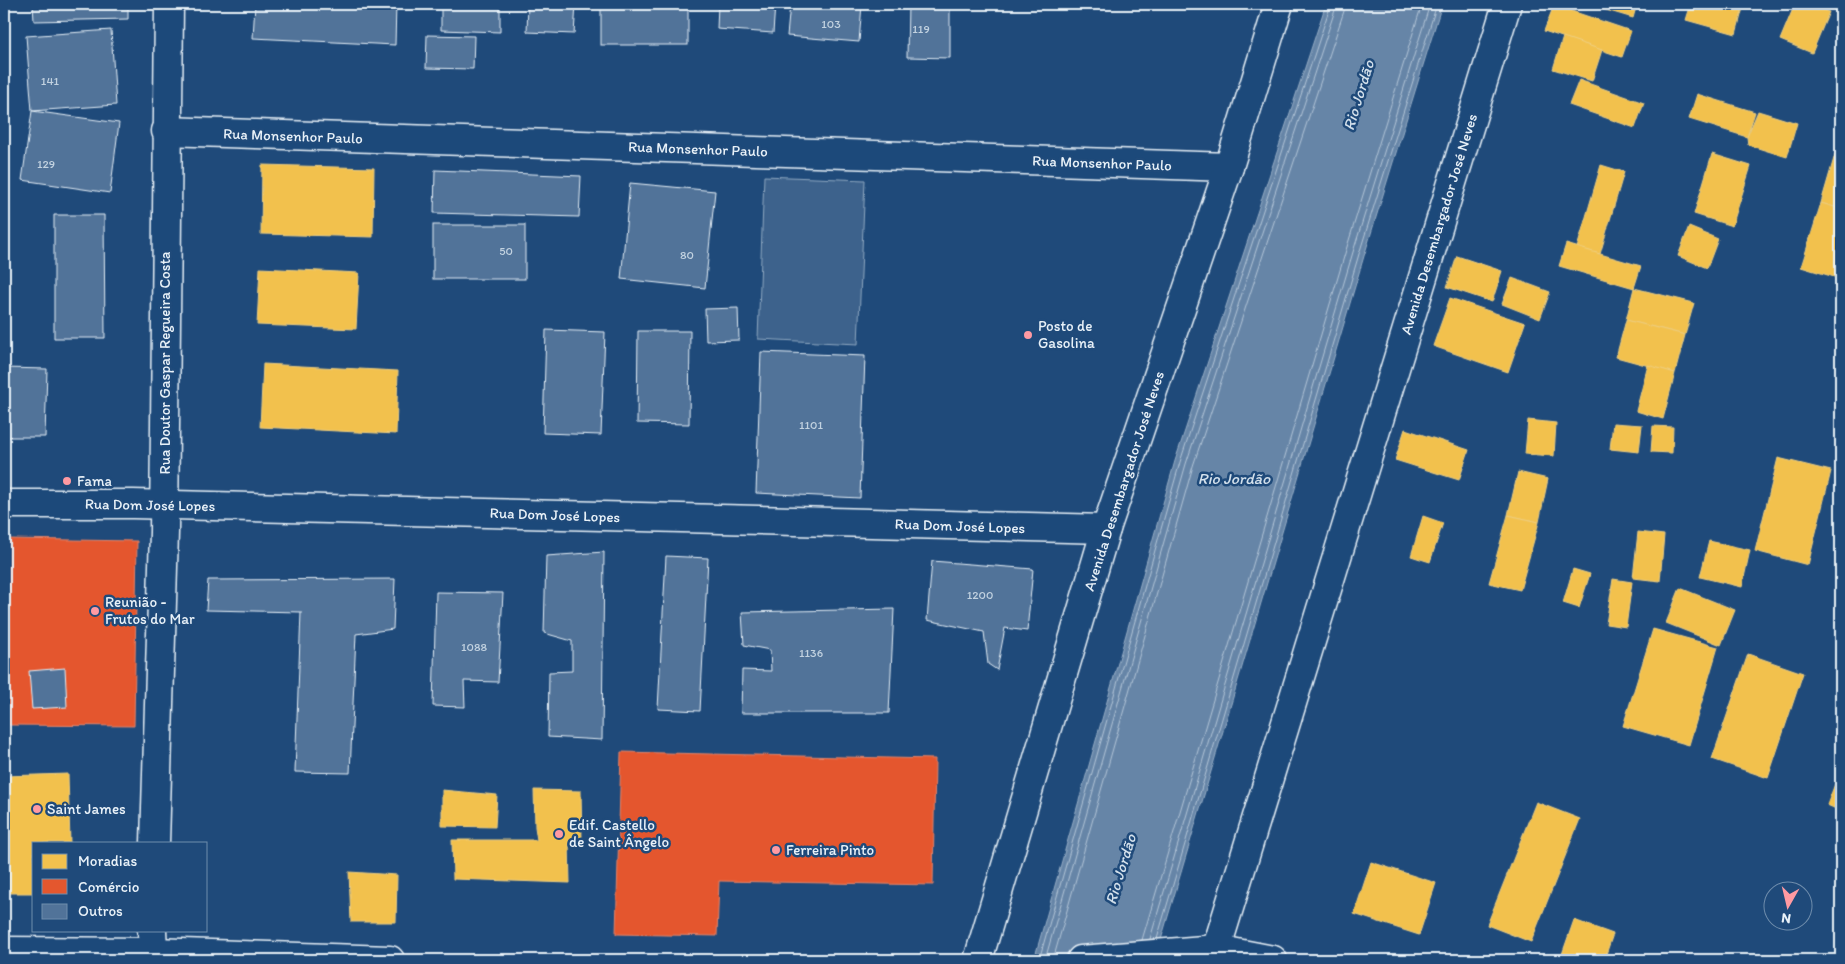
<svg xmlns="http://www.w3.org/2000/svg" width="1845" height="964" font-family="Itim,sans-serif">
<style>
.green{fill:#3c628c;stroke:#92aac2}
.water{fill:#6685a7;stroke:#9ab0c7}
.homes{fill:#f2c14e;stroke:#efcf81}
.shops{fill:#e4572e;stroke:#e5856b}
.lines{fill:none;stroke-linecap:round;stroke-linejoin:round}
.shore{stroke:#b4c6d8;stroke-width:1}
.building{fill:#517399;stroke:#e8f1f8}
.minor-casing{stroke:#e8f1f8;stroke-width:31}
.tertiary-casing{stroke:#e8f1f8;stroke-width:31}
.secondary-casing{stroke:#e8f1f8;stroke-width:31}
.minor{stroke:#1f4a7a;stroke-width:28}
.tertiary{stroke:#1f4a7a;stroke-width:28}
.secondary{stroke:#1f4a7a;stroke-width:28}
.poi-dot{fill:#ff9aa2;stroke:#1f4a7a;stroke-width:2}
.labels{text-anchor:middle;stroke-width:5;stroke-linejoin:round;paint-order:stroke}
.number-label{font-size:12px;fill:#c2d2e0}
.street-label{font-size:15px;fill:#e8f1f8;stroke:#1f4a7a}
.poi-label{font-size:15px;fill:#e8f1f8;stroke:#1f4a7a;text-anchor:start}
.water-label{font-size:16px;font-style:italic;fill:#d4e1ec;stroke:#1f4a7a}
</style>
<rect width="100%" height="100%" fill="#1f4a7a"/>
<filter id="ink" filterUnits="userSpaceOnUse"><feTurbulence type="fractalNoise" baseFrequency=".02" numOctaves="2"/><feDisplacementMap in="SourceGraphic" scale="10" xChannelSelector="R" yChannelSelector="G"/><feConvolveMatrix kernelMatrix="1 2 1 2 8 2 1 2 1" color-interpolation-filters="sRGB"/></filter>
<g filter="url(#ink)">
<polygon class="green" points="764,176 865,180 858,344 758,339"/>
<polygon class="water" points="1326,4 1442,4 1364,256 1155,960 1034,960 1175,461"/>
<g class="homes">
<polygon points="1586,4 1637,4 1633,18"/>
<polygon points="1691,4 1744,4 1736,34 1686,20"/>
<polygon points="1795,4 1809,4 1829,12 1812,53 1780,40"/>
<polygon points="1554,5 1631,31 1622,57 1544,31"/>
<polygon points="1563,37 1602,50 1592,81 1553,69"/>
<polygon points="1579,80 1644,103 1635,128 1569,105"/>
<polygon points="1697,94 1755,112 1747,137 1689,119"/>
<polygon points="1758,111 1797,123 1787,157 1748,145 1747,137"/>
<polygon points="1841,134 1841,209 1821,203"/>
<polygon points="1712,154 1751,166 1732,226 1694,214"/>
<polygon points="262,165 374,168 373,237 261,234"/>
<polygon points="1601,165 1624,172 1600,254 1577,248"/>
<polygon points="1821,203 1841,209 1841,279 1801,267"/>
<polygon points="1689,227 1718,239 1707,268 1678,256"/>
<polygon points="1566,244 1641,266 1634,288 1559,266"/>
<polygon points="1457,256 1502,271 1492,302 1447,287"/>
<polygon points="260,268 359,273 356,329 257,325"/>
<polygon points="1512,278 1550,292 1540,319 1502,304"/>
<polygon points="1634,288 1694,303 1685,335 1626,320"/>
<polygon points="1450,298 1525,323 1508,372 1433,346"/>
<polygon points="1626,320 1685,335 1675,373 1616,357"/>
<polygon points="263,364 398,371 396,434 260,427"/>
<polygon points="1648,365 1675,373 1663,419 1636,411"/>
<polygon points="1528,420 1556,423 1554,456 1525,454"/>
<polygon points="1613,423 1642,425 1639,452 1610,449"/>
<polygon points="1653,426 1673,427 1672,453 1651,452"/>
<polygon points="1405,429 1469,450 1459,480 1395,460"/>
<polygon points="1778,458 1831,471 1808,565 1755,551"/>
<polygon points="1518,472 1548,479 1539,522 1508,515"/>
<polygon points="1508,515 1539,522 1520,590 1489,583"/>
<polygon points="1423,516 1443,523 1430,562 1411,556"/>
<polygon points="1638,532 1664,535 1660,581 1633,578"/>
<polygon points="1709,541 1750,550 1742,587 1700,577"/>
<polygon points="1573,569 1590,574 1579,608 1563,603"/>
<polygon points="1613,579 1632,582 1626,627 1606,624"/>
<polygon points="1680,588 1735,610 1721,645 1666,623"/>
<polygon points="1653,629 1718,647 1689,745 1623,726"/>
<polygon points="1748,654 1803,673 1768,778 1712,759"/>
<polygon points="1841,768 1841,811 1827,805"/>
<polygon points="68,774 70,843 34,843 34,893 4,893 4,776"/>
<polygon points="442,790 497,795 495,827 442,826"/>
<polygon points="534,790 581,791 582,840 569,841 570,883 453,879 452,840 537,840 535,827"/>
<polygon points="1536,802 1580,819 1531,942 1487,925"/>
<polygon points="1371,862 1436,883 1419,935 1354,914"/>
<polygon points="349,872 397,875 396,922 351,922"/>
<polygon points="1574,920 1613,934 1604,960 1560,960"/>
</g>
<g class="shops">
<polygon points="10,539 137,541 134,726 8,725"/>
<polygon points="621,752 935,759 933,885 719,881 717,936 616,934"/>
</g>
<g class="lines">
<g class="shore">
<polyline points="1150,939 1353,252 1430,4"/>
<polyline points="1157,939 1359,254 1437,4"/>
<polyline points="1142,940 1346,250 1422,4"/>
<polyline points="1039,960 1180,462 1331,4"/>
<polyline points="1045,960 1186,464 1337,4"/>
<polyline points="1053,960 1193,466 1344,11 1345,4"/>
</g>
</g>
<g class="building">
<polygon points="33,4 128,4 128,19 34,21"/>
<polygon points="255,4 396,4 395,45 253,38"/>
<polygon points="441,4 500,4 500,32 441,30"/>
<polygon points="528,4 576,4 574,34 527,32"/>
<rect x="601" y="4" width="87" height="41"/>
<polygon points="718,4 775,4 773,33 717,29"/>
<polygon points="790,4 862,4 859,42 787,36"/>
<polygon points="908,4 950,4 950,58 907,57"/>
<polygon points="111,30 116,105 32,111 26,36"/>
<polygon points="427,35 474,36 473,69 426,68"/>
<polygon points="32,111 119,123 110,193 22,180"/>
<polygon points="435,170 581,176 579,217 434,213"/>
<polygon points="630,183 715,191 705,288 621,279"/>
<polygon points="54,215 104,215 105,338 54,338"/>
<rect x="433" y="225" width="92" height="54"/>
<polygon points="738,308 739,340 706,341 705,309"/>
<polygon points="546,330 605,332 601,435 543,433"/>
<polygon points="638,331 690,331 689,424 637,423"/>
<polygon points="761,352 865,356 860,498 756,493"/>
<polygon points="4,368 47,369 45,437 4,437"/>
<polygon points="604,552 602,740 548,737 549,672 572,671 572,641 544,633 546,556"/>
<polygon points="666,556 708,558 700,711 658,709"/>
<polygon points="932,561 1033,569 1027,631 1005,628 997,670 988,664 984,632 927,620"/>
<polygon points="395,579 393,629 356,634 350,773 295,772 301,612 206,610 208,580"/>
<polygon points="436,592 503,593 498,682 464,681 465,707 433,706"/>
<polygon points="894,609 889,713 741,713 742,670 771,671 770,650 744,645 742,612"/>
<polygon points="65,668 67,707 32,709 29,671"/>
</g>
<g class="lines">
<g class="minor-casing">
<g id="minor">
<polyline points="166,131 1229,167"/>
<polyline points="155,843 164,532 169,4"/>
<polyline points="152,930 153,952"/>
</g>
</g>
<g class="tertiary-casing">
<g id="tertiary">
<polyline points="4,504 133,504 1106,529"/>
<polyline points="4,951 153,952 390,960"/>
<polyline points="1081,960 1216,949 1273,960"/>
</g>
</g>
<g class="secondary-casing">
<g id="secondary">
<polyline points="978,960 1106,529 1229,167 1279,4"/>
<polyline points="1213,960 1507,4"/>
</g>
</g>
<use href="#minor" class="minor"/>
<use href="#tertiary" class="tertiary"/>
<use href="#secondary" class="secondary"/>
</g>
</g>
<g class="poi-dot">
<circle cx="1028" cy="335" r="5"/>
<circle cx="67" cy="481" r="5"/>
<circle cx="95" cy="611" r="5"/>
<circle cx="37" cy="809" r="5"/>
<circle cx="559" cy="834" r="5"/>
<circle cx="776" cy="850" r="5"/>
</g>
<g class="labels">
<g class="number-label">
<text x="831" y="28">103</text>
<text x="921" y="33">119</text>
<text x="50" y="85">141</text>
<text x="46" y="168">129</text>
<text x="506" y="255">50</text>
<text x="687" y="259">80</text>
<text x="811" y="429">1101</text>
<text x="980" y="599">1200</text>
<text x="474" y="651">1088</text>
<text x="811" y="657">1136</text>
</g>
<g class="street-label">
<text transform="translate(293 136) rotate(2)" y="5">Rua Monsenhor Paulo</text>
<text transform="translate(698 149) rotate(2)" y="5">Rua Monsenhor Paulo</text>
<text transform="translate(1102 163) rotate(2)" y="5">Rua Monsenhor Paulo</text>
<text transform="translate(1439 224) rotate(-73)" y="5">Avenida Desembargador José Neves</text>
<text transform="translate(165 363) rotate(-90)" y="5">Rua Doutor Gaspar Regueira Costa</text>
<text transform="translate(1124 481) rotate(-72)" y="5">Avenida Desembargador José Neves</text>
<text transform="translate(150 505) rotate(1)" y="5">Rua Dom José Lopes</text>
<text transform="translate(555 515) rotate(2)" y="5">Rua Dom José Lopes</text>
<text transform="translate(960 526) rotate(2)" y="5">Rua Dom José Lopes</text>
</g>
<g class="poi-label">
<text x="1038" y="331">Posto de<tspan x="1038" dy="17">Gasolina</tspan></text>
<text x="77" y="486">Fama</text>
<text x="105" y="607">Reunião -<tspan x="105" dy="17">Frutos do Mar</tspan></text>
<text x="47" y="814">Saint James</text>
<text x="569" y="830">Edif. Castello<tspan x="569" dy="17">de Saint Ângelo</tspan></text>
<text x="786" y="855">Ferreira Pinto</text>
</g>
<g class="water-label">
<text transform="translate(1358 95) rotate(-73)" y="6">Rio Jordão</text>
<text x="1234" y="484">Rio Jordão</text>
<text transform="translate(1120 869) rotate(-73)" y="6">Rio Jordão</text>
</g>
</g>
<rect width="1845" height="964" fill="none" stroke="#1f4a7a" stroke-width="20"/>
<rect x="10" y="10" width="1825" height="944" fill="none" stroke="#e8f1f8" stroke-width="2" filter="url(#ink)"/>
<rect x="32" y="842" width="175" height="90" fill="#1f4a7a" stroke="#6f8dac"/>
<rect x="42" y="854" width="25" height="15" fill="#f2c14e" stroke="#6f8dac"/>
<text x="78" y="866" font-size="15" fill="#e8f1f8">Moradias</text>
<rect x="42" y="879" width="25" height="15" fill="#e4572e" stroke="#6f8dac"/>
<text x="78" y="892" font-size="15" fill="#e8f1f8">Comércio</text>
<rect x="42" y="904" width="25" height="15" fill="#517399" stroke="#6f8dac"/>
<text x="78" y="916" font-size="15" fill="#e8f1f8">Outros</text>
<g transform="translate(1788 906) rotate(188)"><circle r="24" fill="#1f4a7a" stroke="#6f8dac"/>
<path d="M0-4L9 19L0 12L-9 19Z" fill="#ff9aa2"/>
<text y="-8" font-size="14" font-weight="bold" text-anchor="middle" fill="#e8f1f8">N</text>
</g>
</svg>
